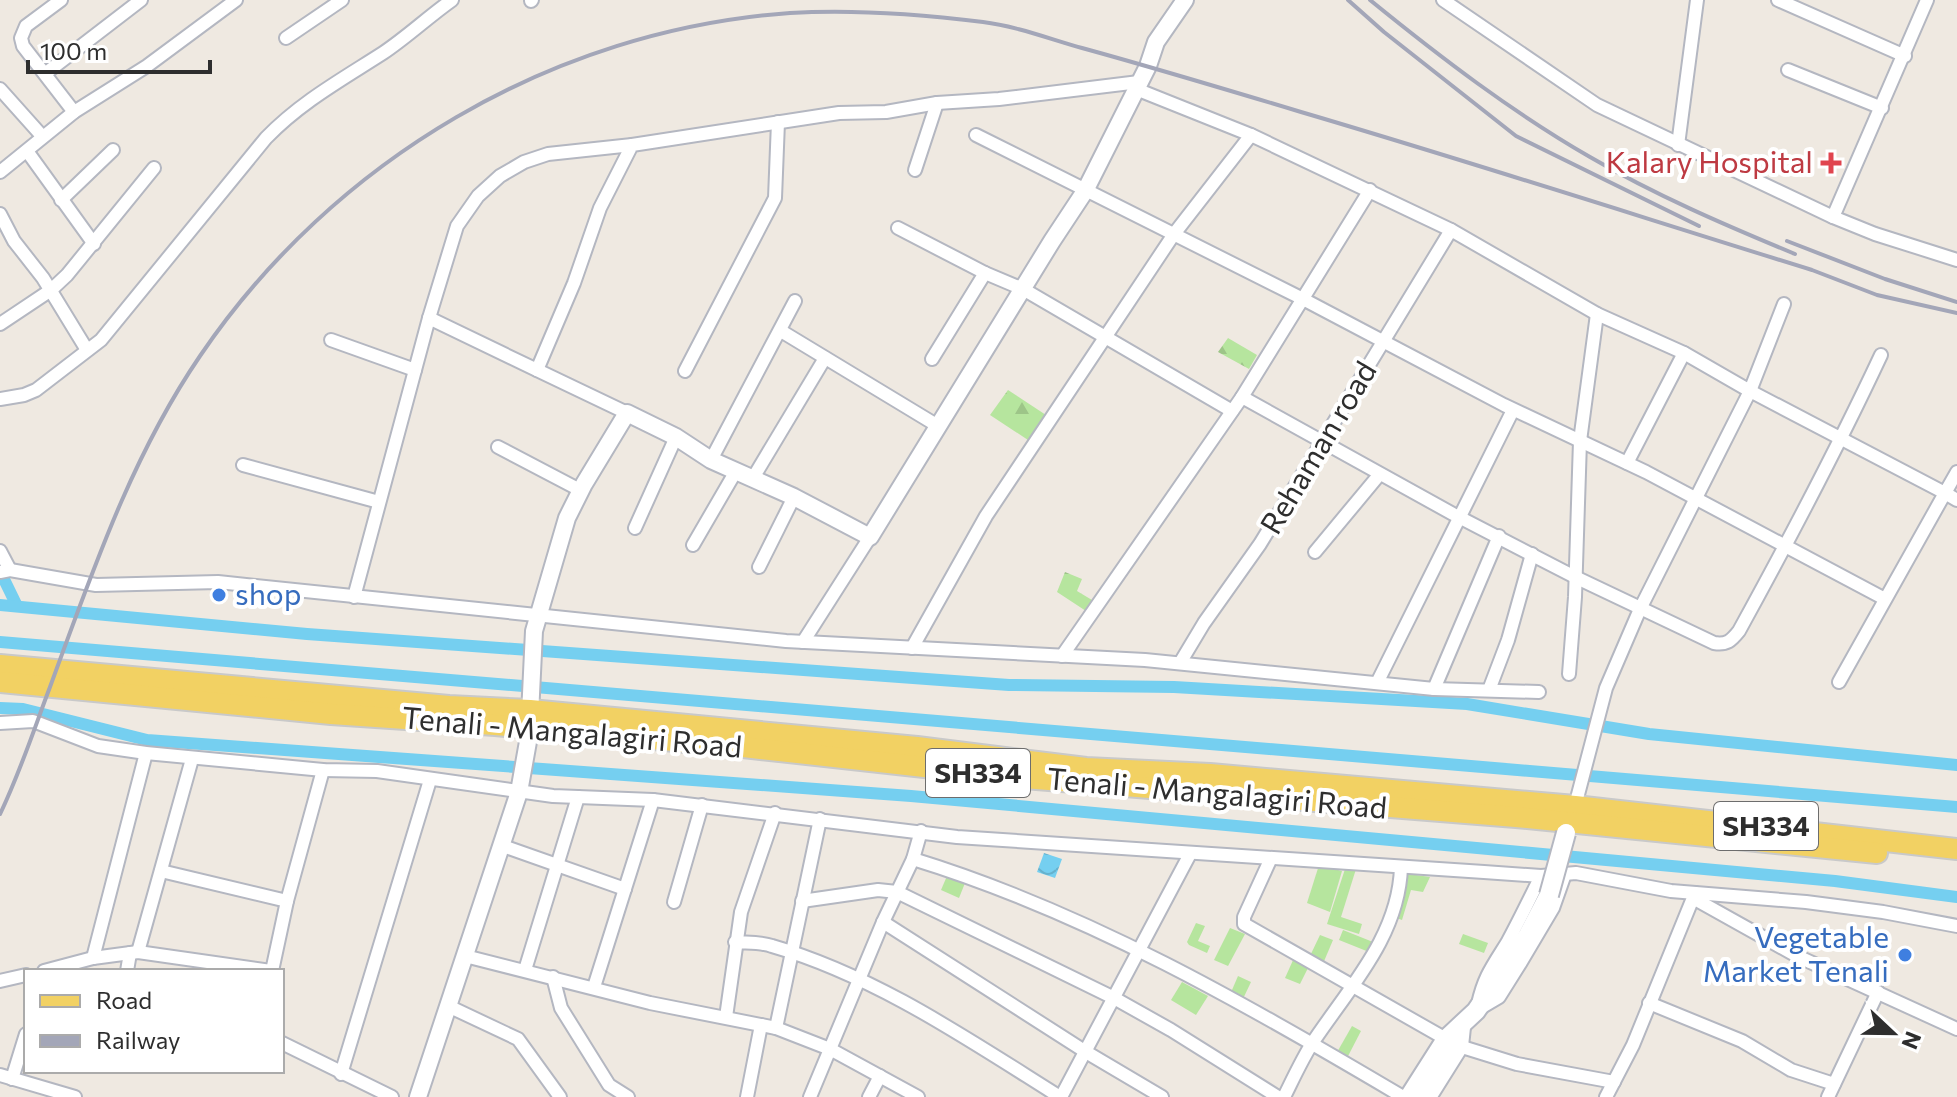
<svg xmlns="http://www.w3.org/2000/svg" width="1957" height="1097" font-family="Commissioner,sans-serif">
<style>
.forest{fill:url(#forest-firs)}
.park{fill:#b6e59e}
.water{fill:url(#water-waves)}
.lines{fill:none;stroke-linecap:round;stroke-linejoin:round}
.canal{stroke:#75cff0;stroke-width:12}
.minor-casing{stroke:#b4b7c1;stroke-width:16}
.tertiary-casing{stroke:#b4b7c1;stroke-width:20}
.secondary-casing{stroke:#b4b7c1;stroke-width:22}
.primary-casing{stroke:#c9c9c9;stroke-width:24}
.minor{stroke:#fff;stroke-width:12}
.tertiary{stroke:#fff;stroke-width:16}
.secondary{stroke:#fff;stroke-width:18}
.primary{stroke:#f2d163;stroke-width:20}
.rail{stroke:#a3a6b8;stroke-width:4}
.secondary-bridge-casing{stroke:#b4b7c1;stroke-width:22;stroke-linecap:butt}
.secondary-bridge{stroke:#fff;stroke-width:18}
.health-dot{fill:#e0444e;stroke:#fff;stroke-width:3}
.shop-dot{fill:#3f7fe0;stroke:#fff;stroke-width:3}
.labels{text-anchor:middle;stroke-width:8;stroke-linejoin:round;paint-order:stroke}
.shield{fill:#fff;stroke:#6d6d6d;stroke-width:2}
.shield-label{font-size:28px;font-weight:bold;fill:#2e2e2e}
.health-label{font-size:30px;fill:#be3a42;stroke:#fff;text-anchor:end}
.street-label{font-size:30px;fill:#2e2e2e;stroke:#fff}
.shop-label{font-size:30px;fill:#366cbe;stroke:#fff;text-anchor:start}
</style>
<defs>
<pattern id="forest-firs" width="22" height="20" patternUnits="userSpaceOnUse" patternTransform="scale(2)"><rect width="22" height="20" fill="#b6e59e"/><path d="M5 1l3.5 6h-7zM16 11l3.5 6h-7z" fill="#9dc588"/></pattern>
<pattern id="water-waves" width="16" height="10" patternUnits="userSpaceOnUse" patternTransform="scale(2)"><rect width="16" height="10" fill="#75cff0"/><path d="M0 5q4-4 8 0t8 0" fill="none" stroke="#66b2ce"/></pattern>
</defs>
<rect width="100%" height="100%" fill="#efe9e1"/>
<g class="forest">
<polygon points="1228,338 1257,355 1249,369 1218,352"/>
<polygon points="1008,390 1046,415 1028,440 990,415"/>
<polygon points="1065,572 1082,579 1077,591 1092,600 1086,611 1057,592"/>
</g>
<g class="park">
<polygon points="1319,865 1342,871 1330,912 1307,903"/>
<polygon points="1346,866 1356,869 1341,917 1362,924 1359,934 1327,924"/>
<polygon points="1402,873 1430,877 1423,892 1411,890 1402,920 1391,916"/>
<polygon points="947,876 965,883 959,898 941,890"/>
<polygon points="1196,923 1205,926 1198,941 1210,946 1207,953 1189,945 1187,942"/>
<polygon points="1230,928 1245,934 1228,966 1214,960"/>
<polygon points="1343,930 1373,942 1369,952 1339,940"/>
<polygon points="1463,934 1488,943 1484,953 1459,944"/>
<polygon points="1320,935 1333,940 1322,966 1309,958"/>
<polygon points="1294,958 1310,964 1300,984 1285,978"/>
<polygon points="1238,976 1251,982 1241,1003 1229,997"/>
<polygon points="1182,982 1208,996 1196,1015 1171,1000"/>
<polygon points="1352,1026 1361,1031 1346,1060 1336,1054"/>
</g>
<polygon class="water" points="1044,853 1062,859 1055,878 1037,872"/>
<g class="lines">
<g class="canal">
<polyline points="0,571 17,606"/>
<polyline points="0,605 307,634 1009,685 1174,687 1467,704 1649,734 1957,765"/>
<polyline points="0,642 1957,807"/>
<polyline points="0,708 23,709 147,740 911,796 1835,881 1957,897"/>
</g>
<g class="minor-casing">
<g id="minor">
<polyline points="61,0 26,26 21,38 23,46 74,112"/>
<polyline points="1443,0 1597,105 1833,217 1875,234 1957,260"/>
<polyline points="1778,0 1905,56"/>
<polyline points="531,1 532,0"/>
<polyline points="286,38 342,0"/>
<polyline points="1788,70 1882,108"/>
<polyline points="46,73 141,0"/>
<polyline points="0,89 42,136"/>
<polyline points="1136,89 1251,135 1451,230 1597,314 1684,353 1750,391 1784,304"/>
<polyline points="976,135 1301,298 1504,405 1646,472 1885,599"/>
<polyline points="1678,145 1697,0"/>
<polyline points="27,151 94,244"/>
<polyline points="915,170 937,103"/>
<polyline points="0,172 74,112 147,66 236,0"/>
<polyline points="61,200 113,150"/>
<polyline points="0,214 14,241 43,278 87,350"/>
<polyline points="1833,217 1927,0"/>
<polyline points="898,228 985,273 1023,289 1232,411"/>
<polyline points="429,318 537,370"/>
<polyline points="0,324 51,290 67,275 154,168"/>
<polyline points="781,331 938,426"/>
<polyline points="331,340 415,370"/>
<polyline points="932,359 985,273"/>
<polyline points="685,371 775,198 778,122"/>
<path d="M 1242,397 L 1453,514 L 1575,577 L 1714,643 C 1727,645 1731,641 1739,631 C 1789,540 1837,449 1881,355"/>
<path d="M 0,399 L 24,395 L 36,390 L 101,340 L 266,138 C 301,102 341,80 383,53 C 407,37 428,17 452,0"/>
<polyline points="627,413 537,370 574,283 600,208 632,145 839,113 886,112 937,103 999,99 1139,82"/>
<polyline points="498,447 580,490"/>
<polyline points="711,460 795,301"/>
<polyline points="1627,463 1684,353"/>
<polyline points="243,465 379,502"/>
<polyline points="753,478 825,358"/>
<polyline points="635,528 676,437"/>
<polyline points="693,545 736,471"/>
<polyline points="0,551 10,570"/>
<polyline points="1315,552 1379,475"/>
<polyline points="759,567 794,497"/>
<polyline points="0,572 10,570 96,585 218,582 786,641 1145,660 1434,689 1539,692"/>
<polyline points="354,597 429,318 457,226 478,196 500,176 524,162 548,154 632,145"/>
<polyline points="803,642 870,537"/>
<polyline points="912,648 986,516 1174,234 1251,135"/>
<polyline points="1062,656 1242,397 1370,190"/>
<polyline points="1180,663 1204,623 1260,544 1451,230"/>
<polyline points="1569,674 1575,597 1580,441 1597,314"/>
<polyline points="1839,682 1945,493 1957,500"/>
<polyline points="1377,683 1513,410"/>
<polyline points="1434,689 1499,536"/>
<polyline points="1489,690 1508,640 1532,554"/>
<polyline points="0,723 33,721 98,746 146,753 323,770 377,771 553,796 653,800 957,837 1484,872 1541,876 1576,873 1671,891 1806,902 1883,912 1957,926"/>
<polyline points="1575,806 1606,688 1640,609 1750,391 1945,493 1957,472"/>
<polyline points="503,846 625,889"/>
<polyline points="1271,858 1244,917 1244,924 1446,1039"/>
<path d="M 913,859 C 1086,912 1248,1005 1403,1097"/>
<polyline points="161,871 287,901"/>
<polyline points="1693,898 1797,956 1957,1029"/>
<polyline points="802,901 878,890 897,892 1114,998 1171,1030 1278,1097"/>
<polyline points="674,902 702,805"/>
<polyline points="883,922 1086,1052 1162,1097"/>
<path d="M 735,942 C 747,943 761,942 772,946 C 876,976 969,1040 1060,1097"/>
<polyline points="138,952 192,759"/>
<polyline points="465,956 650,1003 776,1028 830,1049 918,1097"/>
<polyline points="93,958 146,753"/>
<polyline points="525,970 578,797"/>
<polyline points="44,971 93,958 138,952 271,971"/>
<polyline points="127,971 130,953"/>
<polyline points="272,971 287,901 323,770"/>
<polyline points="553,977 561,1008 609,1085 628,1097"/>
<polyline points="0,981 26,975"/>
<polyline points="594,987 653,800"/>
<polyline points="1649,1003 1742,1041 1791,1070 1834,1084"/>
<path d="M 1478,1004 C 1484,977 1492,967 1507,943 C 1519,921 1530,898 1541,876"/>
<polyline points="448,1006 518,1039 560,1097"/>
<polyline points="1482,1007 1499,997 1521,962 1553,908 1565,874"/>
<polyline points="726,1017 741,912 775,813"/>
<polyline points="776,1028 820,819"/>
<polyline points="282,1043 392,1097"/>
<polyline points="1459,1046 1517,1064 1614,1082"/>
<polyline points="341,1074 430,780"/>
<polyline points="0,1075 75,1097"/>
<polyline points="12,1079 26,1034"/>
<polyline points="747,1097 761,1025"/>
<polyline points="810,1097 883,922 913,859 921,831"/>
<polyline points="869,1097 880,1076"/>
<polyline points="1061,1097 1190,854"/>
<path d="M 1284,1097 C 1293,1079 1302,1059 1313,1042 C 1349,988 1399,936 1401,867"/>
<polyline points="1606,1097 1633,1045 1695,893"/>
<polyline points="1828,1097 1878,992"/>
</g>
</g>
<g class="tertiary-casing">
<polyline id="tertiary" points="418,1097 519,792 529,736 534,631 567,518 584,484 627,413 676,437 711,460 794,497 870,537 1052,241 1085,191 1148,66 1156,42 1185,0"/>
</g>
<g class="secondary-casing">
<g id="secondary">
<polyline points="1409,1097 1446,1039 1476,1011 1528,935 1549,895"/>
<polyline points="1427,1097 1459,1046 1461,1027"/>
</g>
</g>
<g class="primary-casing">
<g id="primary">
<polyline points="0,665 449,706 530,710 917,747 1086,768 1210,774 1575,806 1957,849"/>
<polyline points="0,682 331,714 495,725 743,747 1024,778 1516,817 1877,853"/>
</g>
</g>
<use href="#minor" class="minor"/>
<use href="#tertiary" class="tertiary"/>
<use href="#secondary" class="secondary"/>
<use href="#primary" class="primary"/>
<g class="rail">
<polyline points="1348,0 1384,32 1516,136 1699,226"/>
<path d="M 1370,0 C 1440,57 1512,112 1590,157 C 1655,195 1725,225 1795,254"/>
<polyline points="1787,241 1885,279 1957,302"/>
<path d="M 0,814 C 20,773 34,729 50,687 C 92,573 131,457 200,356 C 333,160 553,30 790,13 C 854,9 919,14 983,22 C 1016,26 1050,39 1082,48 C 1155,68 1228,90 1301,112 C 1471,162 1641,217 1812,270 L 1877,295 L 1957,313"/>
</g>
<g class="secondary-bridge-casing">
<polyline id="secondary-bridge" points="1549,895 1566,833"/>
</g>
<use href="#secondary-bridge" class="secondary-bridge"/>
</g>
<path class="health-dot" d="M1827 151h8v8h8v8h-8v8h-8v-8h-8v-8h8z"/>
<g class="shop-dot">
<circle cx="219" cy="595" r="8"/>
<circle cx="1905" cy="955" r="8"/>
</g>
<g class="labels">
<g class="shield">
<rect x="926" y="749" width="104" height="48" rx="6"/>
<rect x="1714" y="802" width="104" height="48" rx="6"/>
</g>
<g class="shield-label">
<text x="978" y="783">SH334</text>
<text x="1766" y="836">SH334</text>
</g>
<g class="health-label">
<text x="1813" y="173">Kalary Hospital</text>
</g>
<g class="street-label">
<text transform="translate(1319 448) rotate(-59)" y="10">Rehaman road</text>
<text transform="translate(572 733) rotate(5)" y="10">Tenali - Mangalagiri Road</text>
<text transform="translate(1217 794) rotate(5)" y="10">Tenali - Mangalagiri Road</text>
</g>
<g class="shop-label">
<text x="235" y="605">shop</text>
<text x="1889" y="948" text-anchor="end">Vegetable<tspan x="1889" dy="34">Market Tenali</tspan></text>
</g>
</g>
<rect x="24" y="969" width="260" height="104" fill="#ffffff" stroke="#ababab" stroke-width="2"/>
<rect x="40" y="995" width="40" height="12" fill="#f2d163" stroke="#ababab" stroke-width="2"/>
<text x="96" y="1009" font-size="24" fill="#2e2e2e">Road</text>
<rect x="40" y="1035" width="40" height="12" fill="#a3a6b8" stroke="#ababab" stroke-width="2"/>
<text x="96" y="1049" font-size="24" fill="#2e2e2e">Railway</text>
<g transform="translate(1893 1033) rotate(112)" stroke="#ffffff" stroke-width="6" paint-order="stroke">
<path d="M0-6L14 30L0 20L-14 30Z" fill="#2e2e2e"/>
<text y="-12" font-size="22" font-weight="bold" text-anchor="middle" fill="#2e2e2e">N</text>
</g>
<path d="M28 60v12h182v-12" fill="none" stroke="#2e2e2e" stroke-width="4"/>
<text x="40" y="60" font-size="24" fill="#2e2e2e" stroke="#ffffff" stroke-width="6" paint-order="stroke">100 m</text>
</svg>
